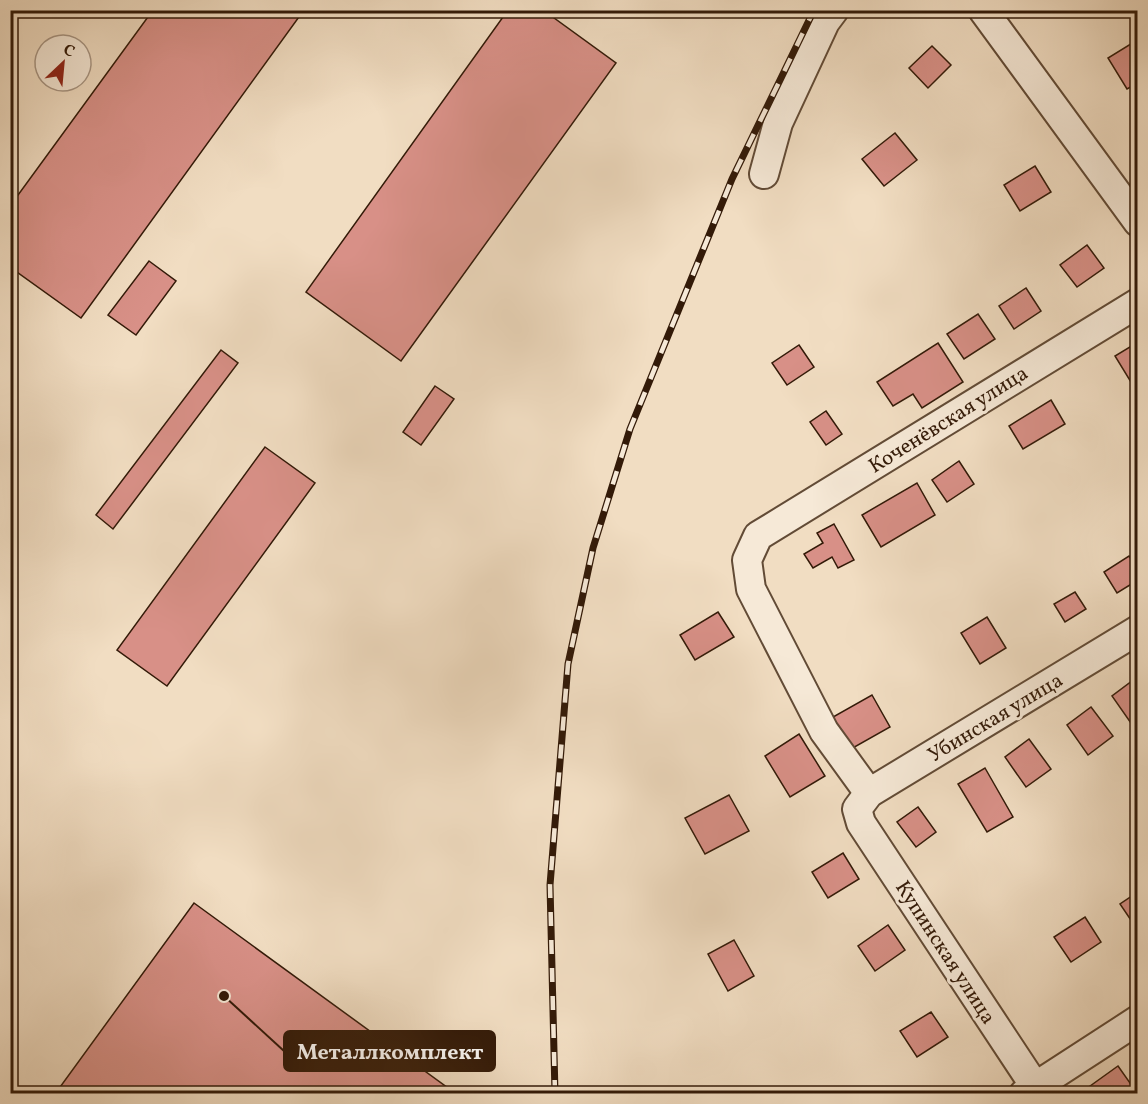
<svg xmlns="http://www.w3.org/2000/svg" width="1148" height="1104" font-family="Vollkorn,serif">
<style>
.building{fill:#d89087;stroke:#331a08;stroke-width:1.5}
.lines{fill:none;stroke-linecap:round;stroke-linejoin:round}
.minor-casing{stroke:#624b36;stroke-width:32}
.minor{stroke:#f6e9d7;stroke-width:28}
.rail-casing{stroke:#331a08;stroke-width:7}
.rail{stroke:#f6e9d7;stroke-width:4.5;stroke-dasharray:14;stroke-linecap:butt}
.labels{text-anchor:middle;stroke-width:6;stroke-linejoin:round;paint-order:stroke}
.street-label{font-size:21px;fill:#331a08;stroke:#f6e9d7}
.leader{fill:none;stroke:#331a08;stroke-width:2}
.callout-dot{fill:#331a08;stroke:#f6e9d7;stroke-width:2}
.callout{fill:#331a08;stroke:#331a08;stroke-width:2}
.callout-label{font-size:22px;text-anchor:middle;font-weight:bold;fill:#fff}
</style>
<rect width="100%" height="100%" fill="#f1ddc2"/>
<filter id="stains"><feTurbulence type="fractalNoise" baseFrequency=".00333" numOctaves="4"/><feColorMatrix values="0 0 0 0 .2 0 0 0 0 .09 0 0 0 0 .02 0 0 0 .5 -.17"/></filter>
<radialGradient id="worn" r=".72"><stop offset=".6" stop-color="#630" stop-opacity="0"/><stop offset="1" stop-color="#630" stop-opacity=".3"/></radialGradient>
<g class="building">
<polygon points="153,10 304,10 81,318 10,267 10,206"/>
<polygon points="508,10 543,10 616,63 401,361 306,292"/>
<polygon points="1134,42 1138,47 1138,83 1127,89 1108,58"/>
<polygon points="932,46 951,65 928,88 909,68"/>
<polygon points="895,133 917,160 884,186 862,159"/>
<polygon points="1035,166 1051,192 1020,211 1004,185"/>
<polygon points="1087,245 1104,268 1077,287 1060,265"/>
<polygon points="149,261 176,281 136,335 108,315"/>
<polygon points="1026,288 1041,311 1014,329 999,306"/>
<polygon points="978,314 995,339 964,359 947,334"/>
<polygon points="1138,342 1138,385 1134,387 1115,356"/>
<polygon points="938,343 963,382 922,408 913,394 893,406 877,382"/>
<polygon points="799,345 814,367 787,385 772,363"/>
<polygon points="221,350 238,363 113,529 96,515"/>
<polygon points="435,386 454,399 421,445 403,432"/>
<polygon points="1051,400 1065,424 1023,449 1009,426"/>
<polygon points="826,411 842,434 826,445 810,422"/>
<polygon points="265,447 315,483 167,686 117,650"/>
<polygon points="959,461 974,484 947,502 932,480"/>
<polygon points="917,483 935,515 881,547 862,515"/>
<polygon points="834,524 854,560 838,568 832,557 813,568 804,554 823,543 817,533"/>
<polygon points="1129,556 1138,569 1138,580 1117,593 1104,572"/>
<polygon points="1075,592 1086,609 1065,622 1054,604"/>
<polygon points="718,612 734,637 695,660 680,635"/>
<polygon points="987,617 1006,648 980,664 961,633"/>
<polygon points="1136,678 1138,723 1133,726 1112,696"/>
<polygon points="872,695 890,727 851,749 833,717"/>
<polygon points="1091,707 1113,736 1088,755 1067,725"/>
<polygon points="799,734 825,776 790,797 765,756"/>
<polygon points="1029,739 1051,769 1026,787 1005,757"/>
<polygon points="985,768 1013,817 987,832 958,784"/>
<polygon points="729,795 749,831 705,854 685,818"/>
<polygon points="918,807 936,832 916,847 897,822"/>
<polygon points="843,853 859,879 828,898 812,872"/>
<polygon points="1138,892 1138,928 1137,929 1120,904"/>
<polygon points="194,903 448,1088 444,1094 55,1094"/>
<polygon points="1085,917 1101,942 1071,962 1054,937"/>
<polygon points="888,925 905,950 875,971 858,946"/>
<polygon points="734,940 754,976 728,991 708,954"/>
<polygon points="931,1012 948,1037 917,1057 900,1031"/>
<polygon points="1118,1066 1135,1090 1130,1094 1079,1094"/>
</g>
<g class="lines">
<g class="minor-casing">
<g id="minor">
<polyline points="983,10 1138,222"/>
<polyline points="764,174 778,123 825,22 834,10"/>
<polyline points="869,793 824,731 751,589 747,560 758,536 1138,303"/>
<polyline points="1024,1094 1138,1020"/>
<polyline points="1040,1094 861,823 857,809 869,793 1138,630"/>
</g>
</g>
<use href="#minor" class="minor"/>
<g class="rail-casing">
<polyline id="rail" points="555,1094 550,885 568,664 593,548 630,429 732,179 814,10"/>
</g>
<use href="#rail" class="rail"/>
</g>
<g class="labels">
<g class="street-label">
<text transform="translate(948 419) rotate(-32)" y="7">Коченёвская улица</text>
<text transform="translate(995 717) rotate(-31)" y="7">Убинская улица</text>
<text transform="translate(946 952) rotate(57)" y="7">Купинская улица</text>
</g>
</g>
<path class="leader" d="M224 996L284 1051"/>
<circle class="callout-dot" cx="224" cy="996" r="6"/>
<rect class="callout" x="284" y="1031" width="211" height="40" rx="6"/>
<g class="callout-label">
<text x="390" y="1059">Металлкомплект</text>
</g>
<rect width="1148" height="1104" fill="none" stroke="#f1ddc2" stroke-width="36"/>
<rect x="12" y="12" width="1124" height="1080" fill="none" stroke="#331a08" stroke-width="3"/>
<rect x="18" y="18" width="1112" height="1068" fill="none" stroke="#331a08" stroke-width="1.5"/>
<g transform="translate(63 63) rotate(26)"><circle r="28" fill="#f6e9d7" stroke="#a89684" stroke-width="1.5"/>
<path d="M0-4.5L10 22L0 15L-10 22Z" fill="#8f2418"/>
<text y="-9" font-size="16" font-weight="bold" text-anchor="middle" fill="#331a08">С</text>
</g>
<rect width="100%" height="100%" filter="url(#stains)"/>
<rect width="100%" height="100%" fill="url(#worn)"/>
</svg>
